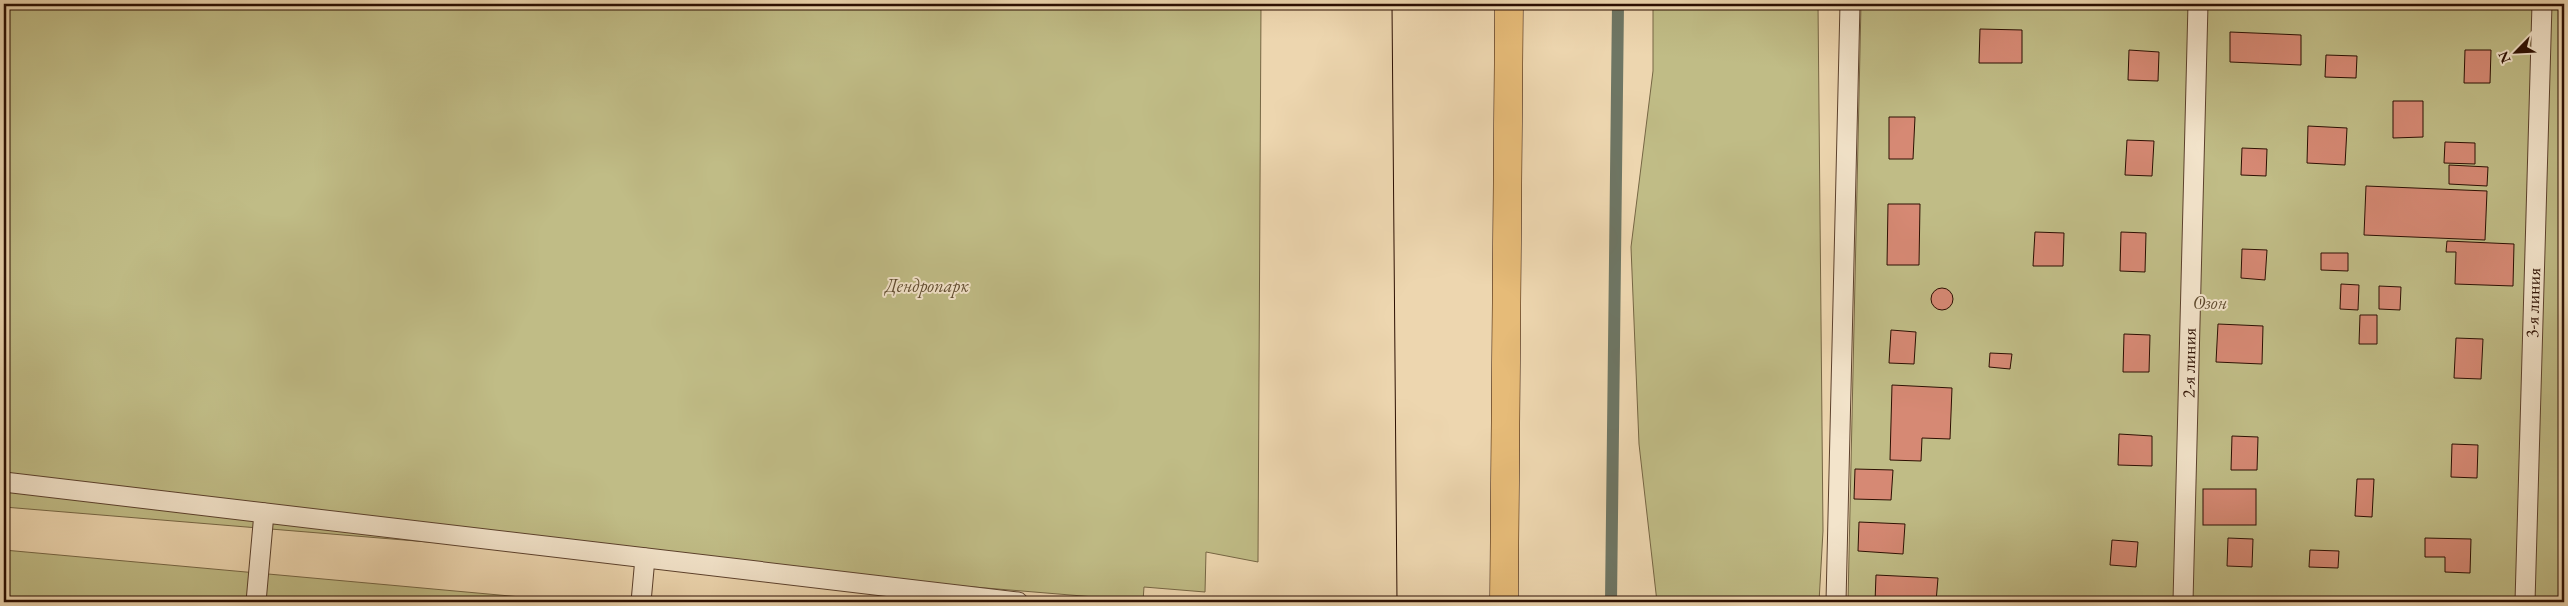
<svg xmlns="http://www.w3.org/2000/svg" width="2568" height="606" font-family="'EB Garamond',serif">
<style>
.green{fill:#c0bc86;stroke:#766644}
.lines{fill:none;stroke-linecap:round;stroke-linejoin:round}
.stream{stroke:#6e7664;stroke-width:12}
.building{fill:#d68974;stroke:#2c0f02}
.lane-casing{stroke:#5c412d;stroke-width:21}
.primary-casing{stroke:#2c0f02;stroke-width:29}
.lane{stroke:#f3e4cb;stroke-width:19}
.primary{stroke:#e6bb78;stroke-width:28}
.tram{stroke:#2c0f02;stroke-width:1}
.labels{text-anchor:middle;stroke-width:4;stroke-linejoin:round;paint-order:stroke}
.park-label{font-size:18px;font-style:italic;fill:#604c30;stroke:#f3e4cb}
.street-label{font-size:18px;fill:#2c0f02;stroke:#f3e4cb}
</style>
<rect width="100%" height="100%" fill="#edd6af"/>
<filter id="stains"><feTurbulence type="fractalNoise" baseFrequency=".004" numOctaves="4"/><feColorMatrix values="0 0 0 0 .2 0 0 0 0 .09 0 0 0 0 .02 0 0 0 .5 -.17"/></filter>
<radialGradient id="worn" r=".72"><stop offset=".6" stop-color="#630" stop-opacity="0"/><stop offset="1" stop-color="#630" stop-opacity=".3"/></radialGradient>
<g class="green">
<polygon points="4,4 1261,4 1258,562 1206,552 1205,592 1144,587 1143,601 4,507"/>
<polygon points="1653,4 1818,4 1823,531 1819,602 1657,602 1639,444 1631,247 1653,71"/>
<polygon points="1861,4 2564,4 2564,602 1848,602"/>
<polygon points="4,550 576,602 4,602"/>
</g>
<g class="lines">
<polyline class="stream" points="1611,602 1618,4"/>
</g>
<g class="building">
<polygon points="1980,29 2022,30 2022,63 1979,63"/>
<polygon points="2230,32 2301,35 2301,65 2230,62"/>
<polygon points="2129,50 2159,52 2158,81 2128,80"/>
<polygon points="2465,50 2491,50 2490,83 2464,83"/>
<polygon points="2326,55 2357,56 2356,78 2325,77"/>
<polygon points="2393,101 2423,101 2423,137 2393,138"/>
<polygon points="1889,117 1915,117 1913,159 1889,159"/>
<polygon points="2308,126 2347,128 2345,165 2307,163"/>
<polygon points="2127,140 2154,141 2152,176 2125,175"/>
<polygon points="2445,142 2475,143 2475,164 2444,163"/>
<polygon points="2242,148 2267,149 2266,176 2241,175"/>
<polygon points="2449,165 2488,167 2487,186 2449,184"/>
<polygon points="2366,186 2487,191 2485,240 2364,235"/>
<polygon points="1888,204 1920,204 1919,265 1887,265"/>
<polygon points="2035,232 2064,233 2063,266 2033,266"/>
<polygon points="2121,232 2146,233 2145,272 2120,271"/>
<polygon points="2447,241 2514,244 2513,286 2455,284 2456,252 2446,252"/>
<polygon points="2242,249 2267,250 2265,280 2241,278"/>
<polygon points="2321,253 2348,253 2348,271 2321,270"/>
<polygon points="2341,284 2359,285 2358,310 2340,309"/>
<polygon points="2379,286 2401,287 2400,310 2379,309"/>
<circle cx="1942" cy="299" r="11"/>
<polygon points="2360,315 2377,315 2377,344 2359,344"/>
<polygon points="2218,324 2263,326 2262,364 2216,362"/>
<polygon points="1891,330 1916,332 1914,364 1889,363"/>
<polygon points="2124,334 2150,335 2149,372 2123,372"/>
<polygon points="2456,338 2483,339 2481,379 2454,378"/>
<polygon points="1990,353 2012,354 2010,369 1989,367"/>
<polygon points="1892,385 1952,388 1950,439 1922,438 1921,461 1890,460"/>
<polygon points="2119,434 2152,436 2152,466 2118,465"/>
<polygon points="2232,436 2258,437 2257,470 2231,470"/>
<polygon points="2452,444 2478,445 2477,478 2451,477"/>
<polygon points="1855,469 1893,470 1891,500 1854,499"/>
<polygon points="2357,479 2374,479 2372,517 2355,516"/>
<rect x="2203" y="489" width="53" height="36"/>
<polygon points="1859,522 1905,524 1903,554 1858,551"/>
<polygon points="2228,538 2253,539 2252,567 2227,566"/>
<polygon points="2425,538 2471,539 2470,573 2445,572 2445,557 2425,557"/>
<polygon points="2112,540 2138,542 2136,567 2110,565"/>
<polygon points="2310,550 2339,551 2338,568 2309,567"/>
<polygon points="1876,575 1938,578 1936,602 1875,602"/>
</g>
<g class="lines">
<g class="lane-casing">
<g id="lane">
<polyline points="4,482 1018,602"/>
<polyline points="256,602 264,513"/>
<polyline points="641,602 645,558"/>
<polyline points="1836,602 1850,4"/>
<polyline points="2183,602 2198,4"/>
<polyline points="2525,602 2542,4"/>
</g>
</g>
<g class="primary-casing">
<polyline id="primary" points="1504,602 1509,4"/>
</g>
<use href="#lane" class="lane"/>
<use href="#primary" class="primary"/>
<polyline class="tram" points="1392,4 1397,602"/>
</g>
<g class="labels">
<g class="park-label">
<text x="927" y="292">Дендропарк</text>
<text x="2210" y="309">Озон</text>
</g>
<g class="street-label">
<text transform="translate(2533 303) rotate(-88)" y="6">3-я линия</text>
<text transform="translate(2189 363) rotate(-89)" y="6">2-я линия</text>
</g>
</g>
<rect width="2568" height="606" fill="none" stroke="#edd6af" stroke-width="20"/>
<rect x="5" y="5" width="2558" height="596" fill="none" stroke="#2c0f02" stroke-width="2.5"/>
<rect x="10" y="10" width="2548" height="586" fill="none" stroke="#2c0f02"/>
<g transform="translate(2516 52) rotate(246)" stroke="#f3e4cb" stroke-width="4" paint-order="stroke">
<path d="M0-4L9 19L0 12L-9 19Z" fill="#2c0f02"/>
<text y="-8" font-size="14" font-weight="bold" text-anchor="middle" fill="#2c0f02">N</text>
</g>
<rect width="100%" height="100%" filter="url(#stains)"/>
<rect width="100%" height="100%" fill="url(#worn)"/>
</svg>
